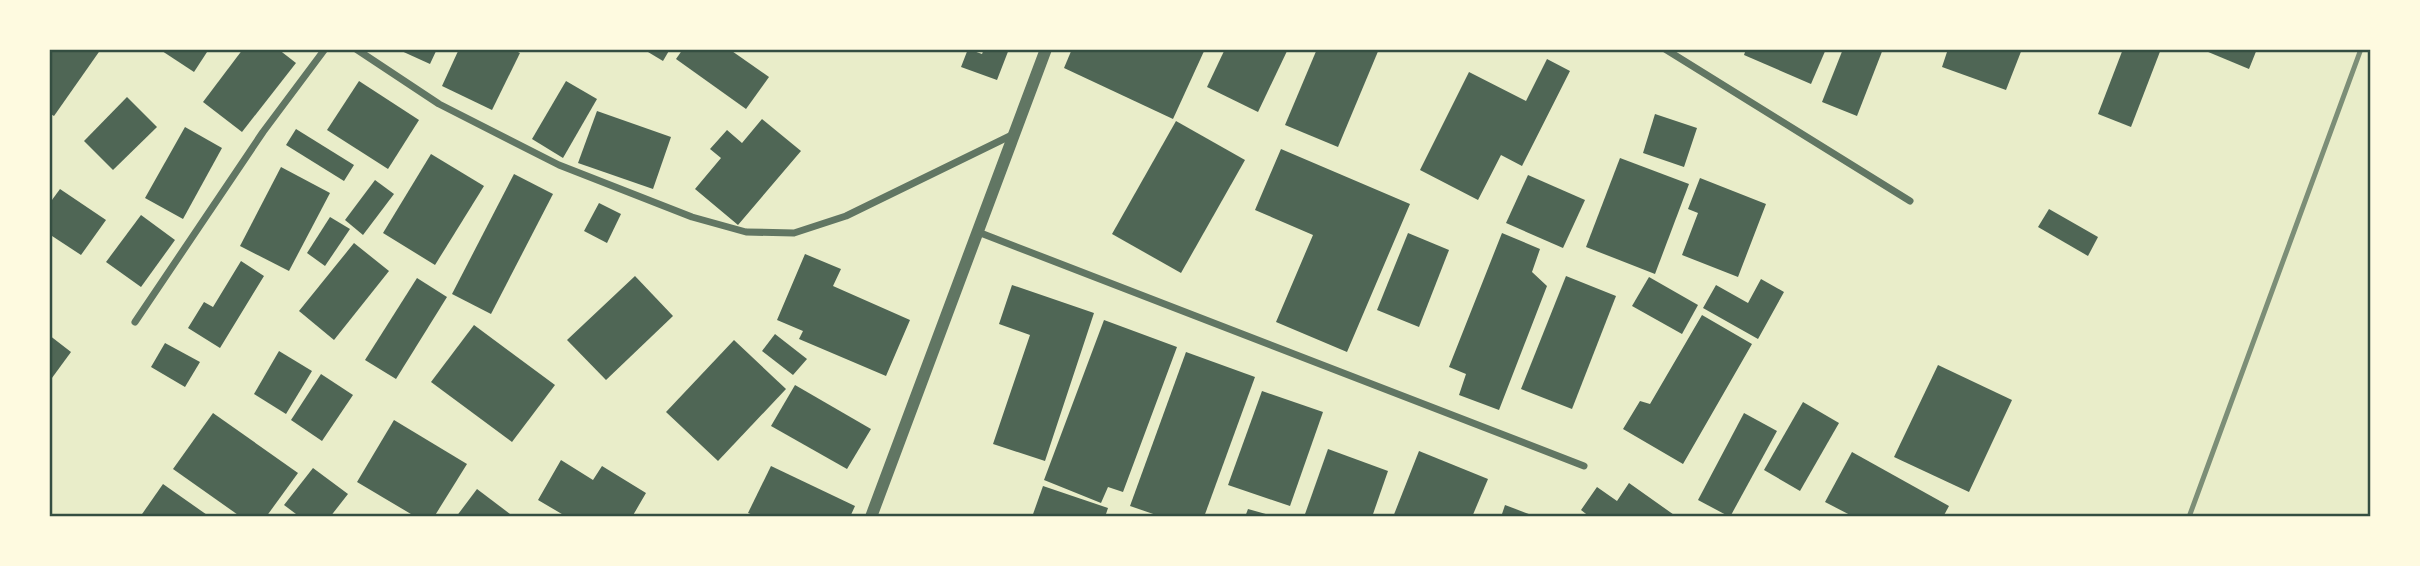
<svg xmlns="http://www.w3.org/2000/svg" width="2420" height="566" font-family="'PT Sans Narrow',sans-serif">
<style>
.building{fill:#4f6655}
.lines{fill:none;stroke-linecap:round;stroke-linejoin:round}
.minor{stroke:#617663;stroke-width:7}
.tertiary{stroke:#617663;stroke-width:12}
.rail{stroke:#7c8e77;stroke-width:5}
.neatline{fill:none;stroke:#344e41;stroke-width:2.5}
</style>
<rect width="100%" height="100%" fill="#e9edc9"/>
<g class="building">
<polygon points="49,49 101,49 54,116 49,113"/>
<polygon points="159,49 209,49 194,72"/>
<polygon points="243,49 278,49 296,63 242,132 203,102"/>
<polygon points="397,49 437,49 430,64"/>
<polygon points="459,49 512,49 520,53 492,110 442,86"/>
<polygon points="643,49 670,49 663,61"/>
<polygon points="683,49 729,49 769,77 746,109 676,59"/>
<polygon points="968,49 982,54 984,49 1009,49 997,80 961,67"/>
<polygon points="1072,49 1205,49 1173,119 1064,68"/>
<polygon points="1225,49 1288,49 1258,112 1207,87"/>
<polygon points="1317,49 1379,49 1338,147 1285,125"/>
<polygon points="1746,49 1826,49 1811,84 1744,55"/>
<polygon points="1843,49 1883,49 1857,116 1822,102"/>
<polygon points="1948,49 2022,49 2006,90 1942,67"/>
<polygon points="2123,49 2161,49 2131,127 2098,114"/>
<polygon points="2201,49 2257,49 2249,69"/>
<polygon points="1547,59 1570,71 1522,166 1501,155 1478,200 1420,170 1469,72 1526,101"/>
<polygon points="359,81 419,120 388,169 327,130"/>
<polygon points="566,81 597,99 563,158 532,139"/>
<polygon points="127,97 157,127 113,170 84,141"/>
<polygon points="597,111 671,137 653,189 578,163"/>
<polygon points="1655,114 1697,128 1684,167 1643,153"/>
<polygon points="762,119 801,151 738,225 695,189 721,158 710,149 727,130 742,143"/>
<polygon points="1176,121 1245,160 1181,273 1112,234"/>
<polygon points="185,127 222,148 183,219 145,198"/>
<polygon points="296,129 354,165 344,181 286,145"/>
<polygon points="1281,149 1410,204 1347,352 1276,322 1313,235 1255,210"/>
<polygon points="431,154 484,186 435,265 383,233"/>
<polygon points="1620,158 1689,184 1655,274 1586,247"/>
<polygon points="281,167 330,193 289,271 240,246"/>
<polygon points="514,174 553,194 491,314 452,294"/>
<polygon points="1528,175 1585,200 1563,248 1506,223"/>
<polygon points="1700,178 1766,204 1738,277 1682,255 1698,213 1688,209"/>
<polygon points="375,180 394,194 363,235 345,220"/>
<polygon points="60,189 106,220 81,255 49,234 49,204"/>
<polygon points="599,203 621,214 607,243 584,231"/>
<polygon points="2049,209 2098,237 2088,256 2038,227"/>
<polygon points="141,215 175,240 141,287 106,262"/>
<polygon points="330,217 350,229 325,266 307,253"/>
<polygon points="1408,233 1449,250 1419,327 1377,310"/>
<polygon points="1502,233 1540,249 1532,272 1547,286 1499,410 1459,395 1466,374 1449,367"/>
<polygon points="354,243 389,271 334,340 299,311"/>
<polygon points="805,254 841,269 833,286 910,320 886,376 799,339 803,331 777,320"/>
<polygon points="241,261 264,276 220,348 188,328 204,302 213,307"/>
<polygon points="635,276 673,316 606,380 567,340"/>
<polygon points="1566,276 1616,296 1572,409 1521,389"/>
<polygon points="1649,277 1698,305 1682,334 1632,306"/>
<polygon points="417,278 447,297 396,379 365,360"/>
<polygon points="1761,279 1784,292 1758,339 1703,308 1716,285 1748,303"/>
<polygon points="1012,285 1094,313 1045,461 993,444 1030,335 999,324"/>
<polygon points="1702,315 1752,344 1683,464 1623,429 1640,401 1650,404"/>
<polygon points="1104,320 1177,347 1123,492 1108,487 1101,503 1044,480"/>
<polygon points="474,325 555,385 512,442 431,382"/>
<polygon points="775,334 807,359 793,375 762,351"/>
<polygon points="49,335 71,352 49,382"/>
<polygon points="734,340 786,389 718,461 666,412"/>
<polygon points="165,343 200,362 185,387 151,367"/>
<polygon points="279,351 312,371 286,414 254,394"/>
<polygon points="1186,352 1255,377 1204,517 1162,517 1130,506"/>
<polygon points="1938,365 2012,400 1969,492 1894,457"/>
<polygon points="321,374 353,395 322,441 291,420"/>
<polygon points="795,385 871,429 847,469 771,426"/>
<polygon points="1262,391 1323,412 1290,506 1228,485"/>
<polygon points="1803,402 1839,423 1800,491 1764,470"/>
<polygon points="213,413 298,473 266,517 241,517 173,469"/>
<polygon points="1744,413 1777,431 1730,517 1698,500"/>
<polygon points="394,420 467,464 434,517 416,517 357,482"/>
<polygon points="1328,449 1388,471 1372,517 1304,517"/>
<polygon points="1419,451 1488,479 1472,517 1393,517"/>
<polygon points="1852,452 1949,506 1943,517 1854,517 1825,502"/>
<polygon points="561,460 593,480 602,466 646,493 632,517 567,517 538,500"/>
<polygon points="771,466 855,506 850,517 758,517 748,513"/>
<polygon points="313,468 348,494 330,517 300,517 284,505"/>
<polygon points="1629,483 1677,517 1590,517 1581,510 1597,487 1617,501"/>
<polygon points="163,484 210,517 140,517"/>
<polygon points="1043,486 1108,508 1105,517 1032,517"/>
<polygon points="477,489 514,517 456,517"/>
<polygon points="1505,505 1537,517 1501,517"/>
<polygon points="1248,509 1273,516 1273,517 1245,517"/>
</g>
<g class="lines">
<g class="minor">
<polyline points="356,49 439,104 559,165 692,217 746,232 794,233 846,216 1012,135"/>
<polyline points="1665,49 1910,201"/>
<polyline points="978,232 1584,466"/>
<polyline points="135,322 263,132 325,49"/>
</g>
<polyline class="tertiary" points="871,517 1046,49"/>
<polyline class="rail" points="2189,517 2361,49"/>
</g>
<rect width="2420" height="566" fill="none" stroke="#fefae0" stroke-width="102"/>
<rect x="51" y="51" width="2318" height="464" class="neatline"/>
</svg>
